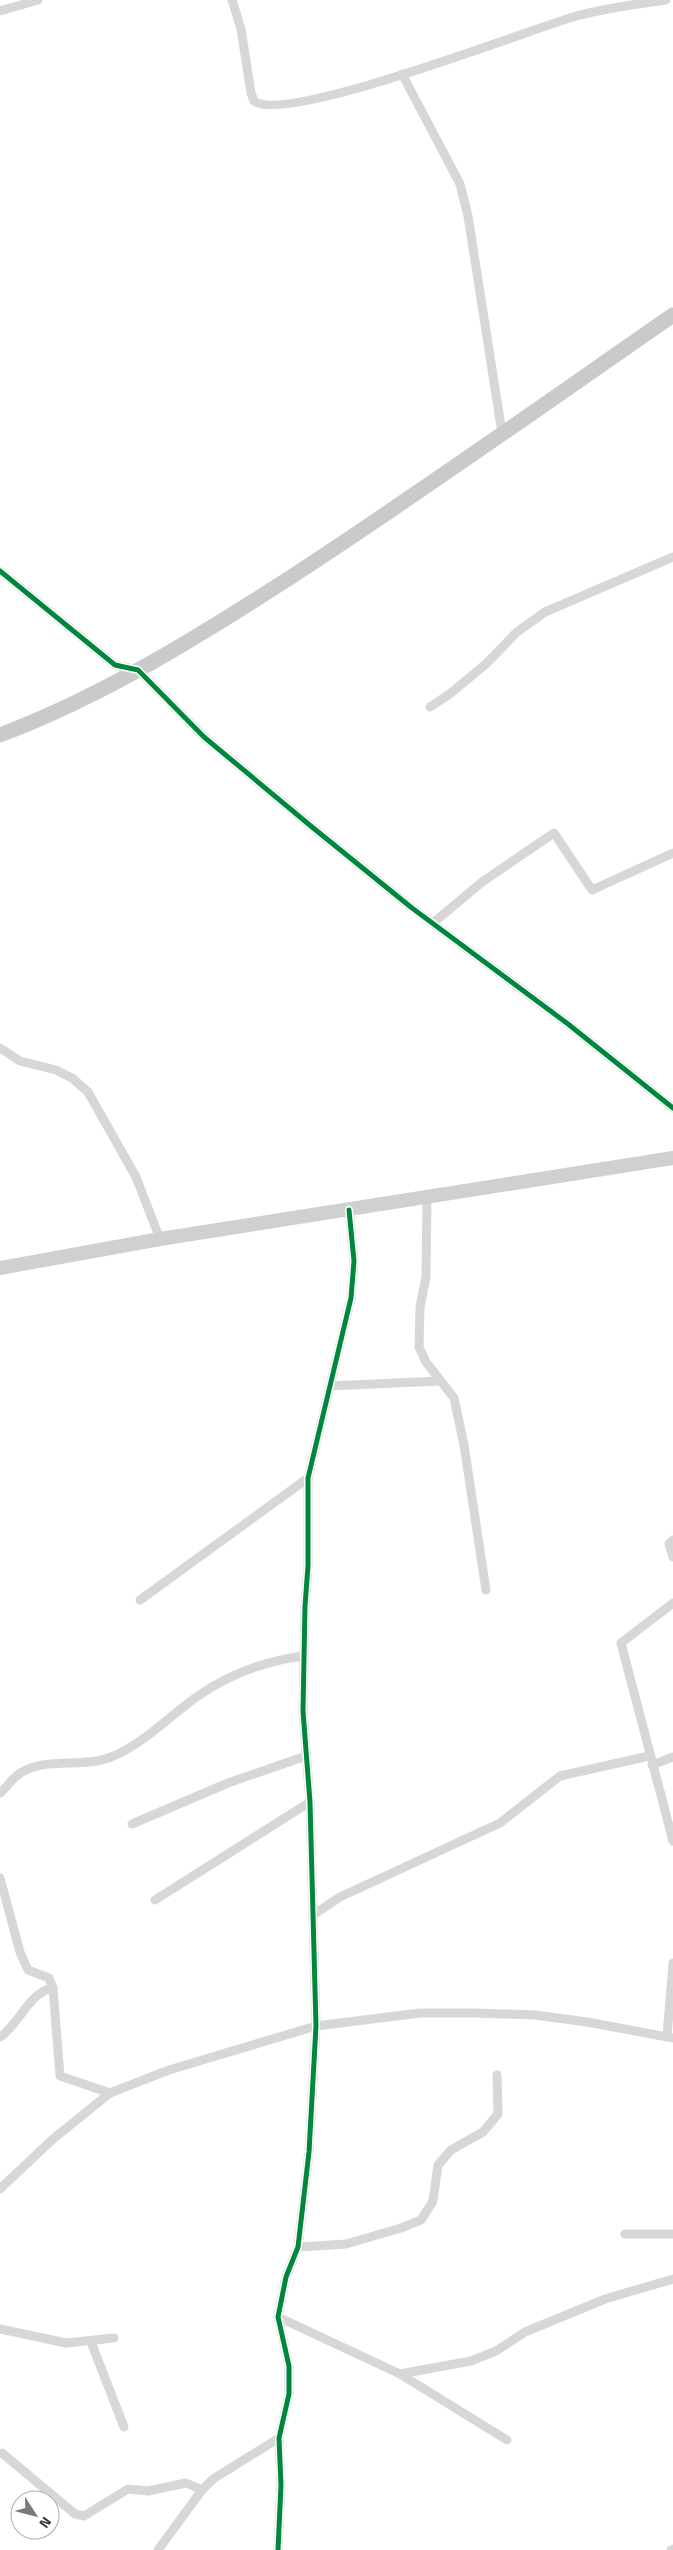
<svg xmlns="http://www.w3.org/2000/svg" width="673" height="2550" font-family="'Titillium Web',sans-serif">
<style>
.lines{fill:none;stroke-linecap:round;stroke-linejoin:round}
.street{stroke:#d7d7d7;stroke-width:9}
.secondary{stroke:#d0d0d0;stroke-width:14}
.primary{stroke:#cacaca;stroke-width:15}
.cycleway-casing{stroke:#fff;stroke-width:8}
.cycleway{stroke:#00873e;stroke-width:5}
</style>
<rect width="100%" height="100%" fill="#fff"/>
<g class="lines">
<g class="street">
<path d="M 232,0 L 241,29 L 251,93 L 254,101 C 285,125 528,30 576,16 C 606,8 636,4 666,0"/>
<polyline points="0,11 38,0"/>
<polyline points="402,74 460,184 468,216 502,433"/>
<polyline points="0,571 115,665 138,670 204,737 312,827 412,908 568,1024 673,1108"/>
<polyline points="430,707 451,693 487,663 517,632 545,612 673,557"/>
<polyline points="433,923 482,882 554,833 592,890 673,853"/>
<polyline points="0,1048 20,1061 56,1070 72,1078 88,1092 136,1177 160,1239"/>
<polyline points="427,1198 426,1277 420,1307 419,1347 426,1362 454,1398 464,1445 486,1590"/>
<polyline points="330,1386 439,1381"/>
<polyline points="673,1540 669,1544 673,1557"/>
<polyline points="140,1600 308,1478"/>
<polyline points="673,1603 621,1643 673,1841"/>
<polyline points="652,1765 673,1757"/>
<path d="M 0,1793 C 7,1787 13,1777 22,1772 C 47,1757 83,1768 111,1757 C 144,1744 169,1716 198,1696 C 230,1674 265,1661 303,1656"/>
<polyline points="132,1824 228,1783 306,1756"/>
<polyline points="0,1878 20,1952 28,1970 49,1978 53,1988 60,2076 110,2093"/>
<polyline points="155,1900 310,1802"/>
<polyline points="313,1915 340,1897 500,1823 560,1776 649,1756"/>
<polyline points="667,2036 673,1963"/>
<path d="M 0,2037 C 19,2025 29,1992 53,1988"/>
<polyline points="0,2189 53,2139 110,2093 169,2070 316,2026 420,2013 475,2013 535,2015 587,2022 673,2038"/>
<polyline points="625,2234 673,2234"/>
<polyline points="298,2247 346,2244 401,2228 421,2220 433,2201 438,2165 451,2150 483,2132 498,2114 497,2075"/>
<polyline points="278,2317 400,2374 507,2440"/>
<polyline points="0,2329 66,2343 114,2338"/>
<polyline points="91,2342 124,2427"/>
<polyline points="400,2374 471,2361 496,2351 525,2332 605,2299 673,2279"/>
<polyline points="2,2453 75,2514 84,2516 128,2489 148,2491 186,2483 202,2490"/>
<polyline points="158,2550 202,2490 213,2479 279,2438"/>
<polyline points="278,2550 281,2485 279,2438 289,2394 289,2366 278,2317 286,2277 298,2247 309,2152 316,2026 310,1802 303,1711 305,1606 308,1566 308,1478 351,1298 354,1261 349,1210"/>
<polyline points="671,2550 673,2549"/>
</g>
<polyline class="secondary" points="0,1268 160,1239 673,1158"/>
<path class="primary" d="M 0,735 C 103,696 198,637 291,577 C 420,493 546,403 673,315"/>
<g class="cycleway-casing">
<g id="cycleway">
<polyline points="0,571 115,665 138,670 204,737 312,827 412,908 568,1024 673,1108"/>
<polyline points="278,2550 281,2485 279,2438 289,2394 289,2366 278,2317 286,2277 298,2247 309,2152 316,2026 310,1802 303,1711 305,1606 308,1566 308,1478 351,1298 354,1261 349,1210"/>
</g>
</g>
<use href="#cycleway" class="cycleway"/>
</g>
<g transform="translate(35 2515) rotate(126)"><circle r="24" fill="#ffffff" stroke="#adadad"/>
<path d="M0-4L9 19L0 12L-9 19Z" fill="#7a7a7a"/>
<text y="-8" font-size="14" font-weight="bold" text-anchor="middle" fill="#333333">N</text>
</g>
</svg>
